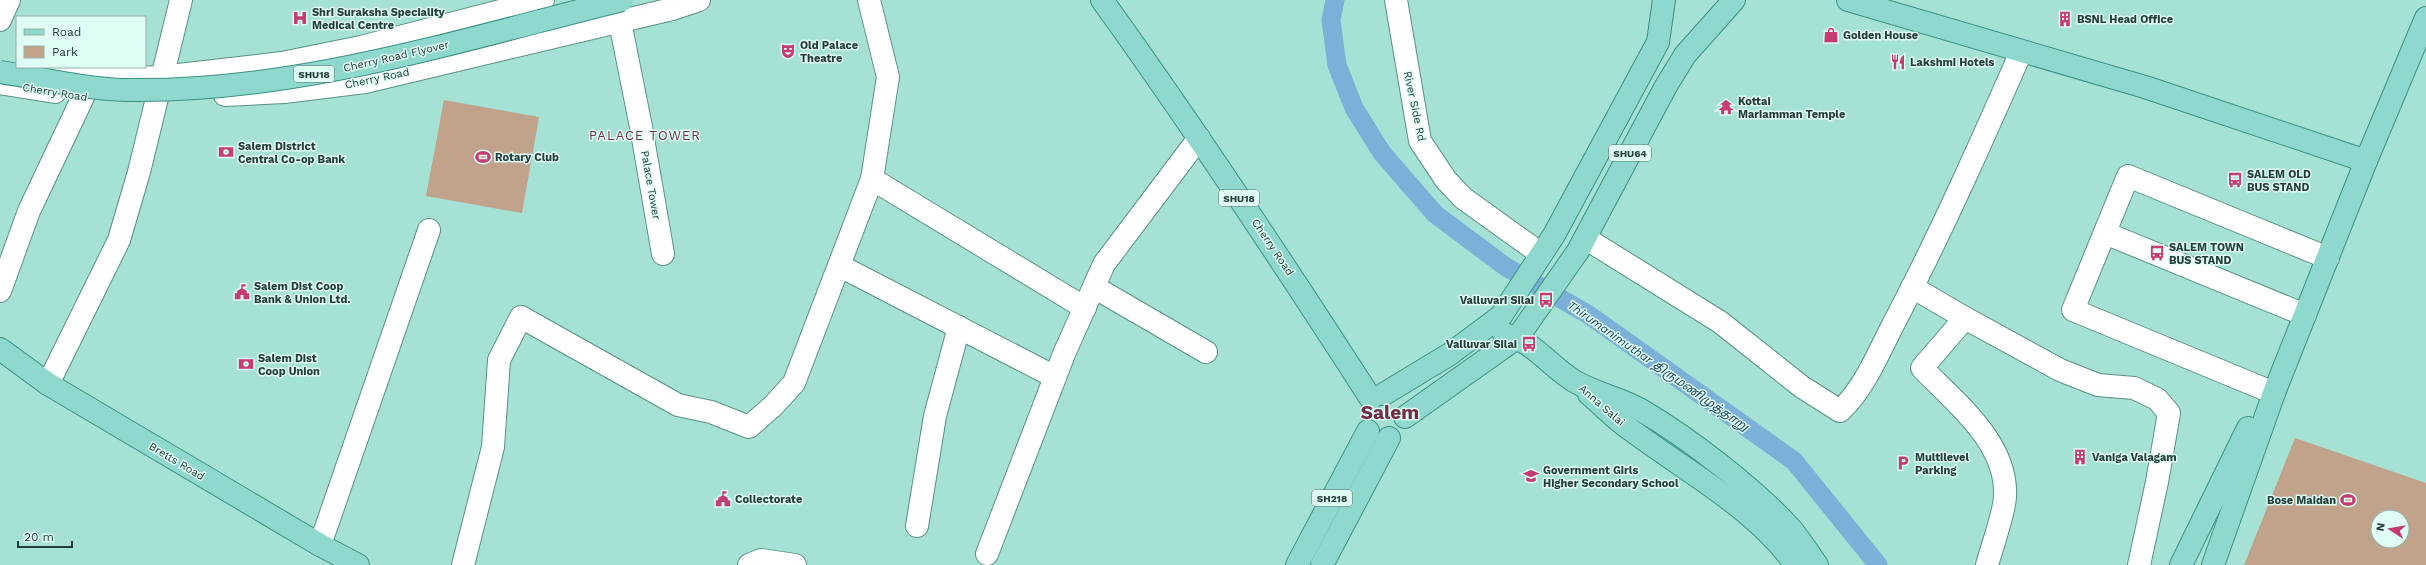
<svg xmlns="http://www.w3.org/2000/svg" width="2426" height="565" font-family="'Work Sans','Noto Sans Tamil',sans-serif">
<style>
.green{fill:#c1a38b;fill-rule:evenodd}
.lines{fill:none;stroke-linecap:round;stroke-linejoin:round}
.canal{stroke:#7bb1d9;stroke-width:19}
.minor-casing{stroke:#589186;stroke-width:24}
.major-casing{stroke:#3a9183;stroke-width:24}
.minor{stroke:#fff;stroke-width:22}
.major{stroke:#8fd8cd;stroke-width:22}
.major-bridge-casing{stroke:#3a9183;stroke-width:24;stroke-linecap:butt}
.major-bridge{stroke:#8fd8cd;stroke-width:22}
.labels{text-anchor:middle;stroke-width:3;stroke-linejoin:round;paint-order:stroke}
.shield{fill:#dffcf5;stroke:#5d7671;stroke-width:1}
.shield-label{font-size:10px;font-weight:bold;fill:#253d39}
.poi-label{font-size:11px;font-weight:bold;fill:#253d39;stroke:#dffcf5;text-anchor:start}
.street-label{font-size:11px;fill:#253d39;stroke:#dffcf5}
.water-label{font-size:12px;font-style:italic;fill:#1a4460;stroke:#dffcf5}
.quarter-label{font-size:13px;letter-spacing:1px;fill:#712d44;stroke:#dffcf5}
.town-label{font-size:19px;font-weight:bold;fill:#712d44;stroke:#dffcf5}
</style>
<rect width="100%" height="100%" fill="#a6e1d5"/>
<g class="green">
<polygon points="444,100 539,117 522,213 426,196"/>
<path d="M 2295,438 L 2426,483 L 2426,565 L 2244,565 ZM 2378,517 L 2402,517 L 2402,541 L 2378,541 Z"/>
</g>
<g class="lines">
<polyline class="canal" points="1335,0 1331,20 1337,65 1354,108 1382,153 1435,214 1506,267 1589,315 1794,461 1878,565"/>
<g class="minor-casing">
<g id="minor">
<polyline points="869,0 888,77 872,179 1085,308"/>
<polyline points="1396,0 1420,141 1446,180 1463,198 1541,254"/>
<polyline points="0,20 9,0"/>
<polyline points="620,22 641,127 663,254"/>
<polyline points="32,67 132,78 161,77 282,63 361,47 543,0"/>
<polyline points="0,83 55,92"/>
<polyline points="225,95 284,92 365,82 672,9 699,0"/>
<polyline points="2105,233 2305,315"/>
<path d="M 1585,238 L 1720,322 L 1802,387 L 1840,411 C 1865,388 1879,351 1895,321 C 1941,233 1981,143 2021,52"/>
<polyline points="840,266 1055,377"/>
<polyline points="1094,287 1206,352"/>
<polyline points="1912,287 1965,318"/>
<polyline points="0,291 29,211 83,97 91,74"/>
<polyline points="48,384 119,240 139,172 181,0"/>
<polyline points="2274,393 2073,310 2128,176 2328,258"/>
<polyline points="917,526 935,416 959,327"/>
<polyline points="320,545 429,230"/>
<polyline points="987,554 1064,354 1104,264 1199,138"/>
<polyline points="463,565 493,447 499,360 521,317 678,405 711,412 749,427 773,406 794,383 872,179"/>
<polyline points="749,565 761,560 795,565"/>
<path d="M 1987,565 C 1992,547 2004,514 2005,497 C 2008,443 1956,403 1922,368 L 1965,318 L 2060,370 L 2098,385 L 2134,388 L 2157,399 L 2169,413 L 2157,482 L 2139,565"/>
</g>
</g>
<g class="major-casing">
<g id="major">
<path d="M 1102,0 C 1196,130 1284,264 1371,399"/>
<polyline points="1848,0 2145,87 2366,161"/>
<path d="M 1504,334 C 1534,341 1549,366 1574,381 C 1594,393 1620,398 1641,410 C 1690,439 1754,488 1792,530 C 1801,541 1809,554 1817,565"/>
<polyline points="0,349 48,384 320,545 358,565"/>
<polyline points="1384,394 1450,354 1501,316 1554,235 1658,42 1664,0"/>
<path d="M 1589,394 C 1603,406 1616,420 1631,430 C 1687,472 1754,507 1796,565"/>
<polyline points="1405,417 1518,337 1578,251 1666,86 1685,55 1734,0"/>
<polyline points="1297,565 1368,431"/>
<polyline points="1322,565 1389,438"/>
<polyline points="2181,565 2248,428"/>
<polyline points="2213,565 2274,393 2366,161 2426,18"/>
</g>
</g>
<use href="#minor" class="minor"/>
<use href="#major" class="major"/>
<g class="major-bridge-casing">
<path id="major-bridge" d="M 0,72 C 41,78 84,89 126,90 C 295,93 460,40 622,0"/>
</g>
<use href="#major-bridge" class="major-bridge"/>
</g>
<defs>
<g id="hospital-bare" transform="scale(1.2)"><path d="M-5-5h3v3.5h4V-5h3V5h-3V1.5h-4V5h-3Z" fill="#c63b71" stroke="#dffcf5" stroke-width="2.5" paint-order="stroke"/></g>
<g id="building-bare" transform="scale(1.2)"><path d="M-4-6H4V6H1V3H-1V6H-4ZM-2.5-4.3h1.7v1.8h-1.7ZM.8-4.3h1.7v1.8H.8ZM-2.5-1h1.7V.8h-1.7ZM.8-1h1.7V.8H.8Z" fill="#c63b71" stroke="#dffcf5" stroke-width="2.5" paint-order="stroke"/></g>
<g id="shop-bare" transform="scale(1.2)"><path d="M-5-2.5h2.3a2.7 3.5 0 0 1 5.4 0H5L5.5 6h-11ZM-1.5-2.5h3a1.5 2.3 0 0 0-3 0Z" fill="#c63b71" stroke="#dffcf5" stroke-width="2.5" paint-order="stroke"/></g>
<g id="theatre-bare" transform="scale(1.2)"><path d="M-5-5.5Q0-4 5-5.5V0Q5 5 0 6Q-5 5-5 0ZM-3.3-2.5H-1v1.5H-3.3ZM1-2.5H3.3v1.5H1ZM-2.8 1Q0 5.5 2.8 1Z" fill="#c63b71" stroke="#dffcf5" stroke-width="2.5" paint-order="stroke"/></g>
<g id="restaurant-bare" transform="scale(1.2)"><path d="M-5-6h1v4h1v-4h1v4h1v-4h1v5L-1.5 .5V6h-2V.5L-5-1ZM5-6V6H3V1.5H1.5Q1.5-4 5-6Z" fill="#c63b71" stroke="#dffcf5" stroke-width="2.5" paint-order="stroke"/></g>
<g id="temple-bare" transform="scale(1.2)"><path d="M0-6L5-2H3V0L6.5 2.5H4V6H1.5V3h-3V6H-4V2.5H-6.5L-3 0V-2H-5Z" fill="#c63b71" stroke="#dffcf5" stroke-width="2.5" paint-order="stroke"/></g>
<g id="bank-bare" transform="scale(1.2)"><path d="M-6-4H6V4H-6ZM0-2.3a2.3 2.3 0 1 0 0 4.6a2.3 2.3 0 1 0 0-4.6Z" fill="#c63b71" stroke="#dffcf5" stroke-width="2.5" paint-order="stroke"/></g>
<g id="stadium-bare" transform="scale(1.2)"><path d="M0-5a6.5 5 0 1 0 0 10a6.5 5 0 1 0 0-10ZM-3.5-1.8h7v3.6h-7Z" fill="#c63b71" stroke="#dffcf5" stroke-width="2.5" paint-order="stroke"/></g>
<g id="bus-bare" transform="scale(1.2)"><path d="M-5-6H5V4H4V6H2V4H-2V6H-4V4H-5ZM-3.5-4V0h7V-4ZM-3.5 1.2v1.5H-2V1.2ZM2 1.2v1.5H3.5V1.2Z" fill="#c63b71" stroke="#dffcf5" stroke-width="2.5" paint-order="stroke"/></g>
<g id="civic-bare" transform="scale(1.2)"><path d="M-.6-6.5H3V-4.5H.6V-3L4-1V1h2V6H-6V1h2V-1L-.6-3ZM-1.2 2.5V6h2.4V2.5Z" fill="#c63b71" stroke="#dffcf5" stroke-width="2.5" paint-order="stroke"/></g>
<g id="parking-bare" transform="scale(1.2)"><path d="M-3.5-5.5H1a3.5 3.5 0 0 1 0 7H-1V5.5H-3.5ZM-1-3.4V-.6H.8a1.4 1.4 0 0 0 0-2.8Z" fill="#c63b71" stroke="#dffcf5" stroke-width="2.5" paint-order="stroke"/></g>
<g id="school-bare" transform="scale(1.2)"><path d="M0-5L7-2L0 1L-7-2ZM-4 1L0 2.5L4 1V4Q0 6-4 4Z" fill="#c63b71" stroke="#dffcf5" stroke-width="2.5" paint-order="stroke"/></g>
</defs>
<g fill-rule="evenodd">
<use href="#hospital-bare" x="300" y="18"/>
<use href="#building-bare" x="2065" y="19"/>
<use href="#shop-bare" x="1831" y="35"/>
<use href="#theatre-bare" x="788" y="51"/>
<use href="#restaurant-bare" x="1898" y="62"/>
<use href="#temple-bare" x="1726" y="107"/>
<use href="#bank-bare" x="226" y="152"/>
<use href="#stadium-bare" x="483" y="157"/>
<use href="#bus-bare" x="2235" y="180"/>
<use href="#bus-bare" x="2157" y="253"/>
<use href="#civic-bare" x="242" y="292"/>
<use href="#bus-bare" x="1546" y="300"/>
<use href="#bus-bare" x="1529" y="344"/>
<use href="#bank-bare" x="246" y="364"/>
<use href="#building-bare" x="2080" y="457"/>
<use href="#parking-bare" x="1903" y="463"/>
<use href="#school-bare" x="1531" y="476"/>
<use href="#civic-bare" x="723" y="499"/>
<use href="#stadium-bare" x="2348" y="500"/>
</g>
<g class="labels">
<g class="shield">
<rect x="294" y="66" width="40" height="16" rx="3"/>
<rect x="1609" y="145" width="42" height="16" rx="3"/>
<rect x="1219" y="190" width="40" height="16" rx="3"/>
<rect x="1312" y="490" width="40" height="16" rx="3"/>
</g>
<g class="shield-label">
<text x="314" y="78">SHU18</text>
<text x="1630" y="157">SHU64</text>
<text x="1239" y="202">SHU18</text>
<text x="1332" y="502">SH218</text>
</g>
<g class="poi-label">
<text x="312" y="16">Shri Suraksha Speciality<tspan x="312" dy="13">Medical Centre</tspan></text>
<text x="2077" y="23">BSNL Head Office</text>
<text x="1843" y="39">Golden House</text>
<text x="800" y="49">Old Palace<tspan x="800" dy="13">Theatre</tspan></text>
<text x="1910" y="66">Lakshmi Hotels</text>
<text x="1738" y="105">Kottai<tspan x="1738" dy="13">Mariamman Temple</tspan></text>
<text x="238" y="150">Salem District<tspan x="238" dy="13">Central Co-op Bank</tspan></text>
<text x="495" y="161">Rotary Club</text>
<text x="2247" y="178">SALEM OLD<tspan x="2247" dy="13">BUS STAND</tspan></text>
<text x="2169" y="251">SALEM TOWN<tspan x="2169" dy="13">BUS STAND</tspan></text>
<text x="254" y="290">Salem Dist Coop<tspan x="254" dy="13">Bank &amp; Union Ltd.</tspan></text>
<text x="1534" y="304" text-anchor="end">Valluvari Silai</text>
<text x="1517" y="348" text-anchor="end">Valluvar Silai</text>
<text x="258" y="362">Salem Dist<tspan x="258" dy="13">Coop Union</tspan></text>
<text x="1915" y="461">Multilevel<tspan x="1915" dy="13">Parking</tspan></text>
<text x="2092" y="461">Vaniga Valagam</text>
<text x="1543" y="474">Government Girls<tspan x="1543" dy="13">Higher Secondary School</tspan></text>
<text x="735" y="503">Collectorate</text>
<text x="2336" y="504" text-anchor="end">Bose Maidan</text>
</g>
<g class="street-label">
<text transform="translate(396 56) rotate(-13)" y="4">Cherry Road Flyover</text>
<text transform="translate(377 78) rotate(-12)" y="4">Cherry Road</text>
<text transform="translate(55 92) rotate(9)" y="4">Cherry Road</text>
<text transform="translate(1415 106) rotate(78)" y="4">River Side Rd</text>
<text transform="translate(651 185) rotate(80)" y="4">Palace Tower</text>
<text transform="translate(1273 247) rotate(56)" y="4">Cherry Road</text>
<text transform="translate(1602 405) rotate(41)" y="4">Anna Salai</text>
<text transform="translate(177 461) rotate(31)" y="4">Bretts Road</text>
</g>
<g class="water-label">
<text transform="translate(1658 366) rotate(35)" y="4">Thirumanimuthar திருமணிமுத்தாறு</text>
</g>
<g class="quarter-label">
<text x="645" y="140">PALACE TOWER</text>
</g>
<g class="town-label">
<text x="1390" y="419">Salem</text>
</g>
</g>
<rect x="16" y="16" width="130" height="52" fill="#dffcf5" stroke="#95b0aa"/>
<rect x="24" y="29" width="20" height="6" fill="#8fd8cd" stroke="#95b0aa"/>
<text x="52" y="36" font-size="12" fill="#253d39">Road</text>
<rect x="24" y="46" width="20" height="12" fill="#c1a38b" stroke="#95b0aa"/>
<text x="52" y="56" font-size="12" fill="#253d39">Park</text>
<g transform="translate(2390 529) rotate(282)"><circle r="19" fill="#dffcf5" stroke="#95b0aa"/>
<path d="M0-3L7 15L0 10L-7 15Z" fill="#c63b71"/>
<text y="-6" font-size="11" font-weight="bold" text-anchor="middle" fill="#253d39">N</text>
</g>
<path d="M18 541v6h54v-6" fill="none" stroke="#253d39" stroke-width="2"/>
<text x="24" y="541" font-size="12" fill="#253d39" stroke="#dffcf5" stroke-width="3" paint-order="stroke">20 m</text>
</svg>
